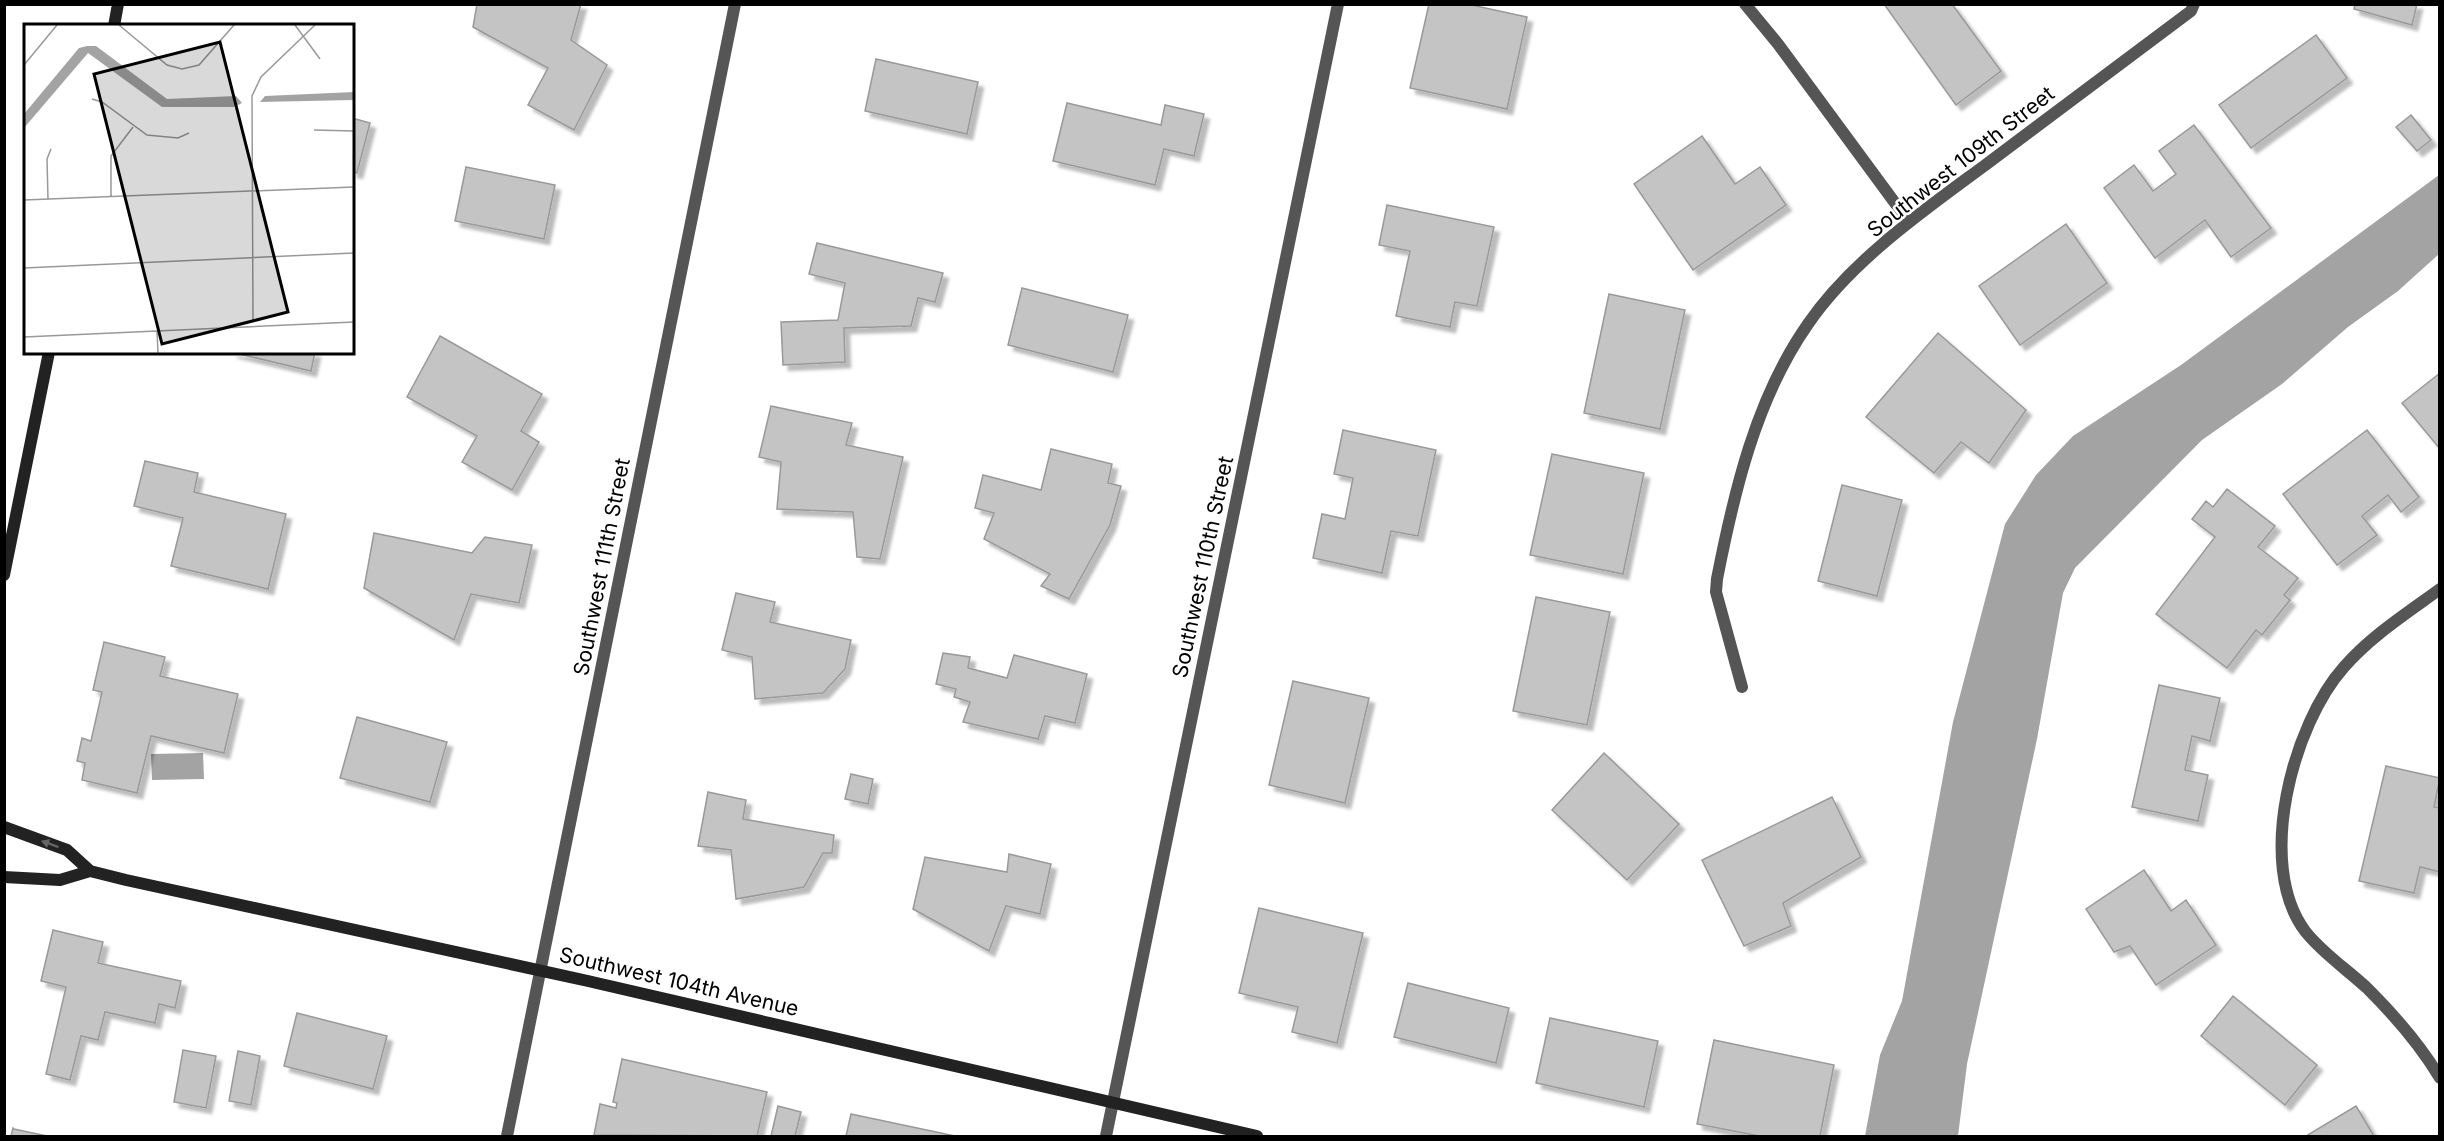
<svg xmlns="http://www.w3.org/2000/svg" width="2444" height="1141" font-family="Inter,sans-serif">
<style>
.water{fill:#a3a3a3}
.building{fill:#c4c4c4;stroke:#999;stroke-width:1.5;filter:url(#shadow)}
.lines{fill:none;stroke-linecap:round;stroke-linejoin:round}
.street{stroke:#555;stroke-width:12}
.secondary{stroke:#222;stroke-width:12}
.oneway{fill:#646464}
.labels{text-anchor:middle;stroke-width:5;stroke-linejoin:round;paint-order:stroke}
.street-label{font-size:21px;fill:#000;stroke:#fff}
.inset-road{fill:none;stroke:#999;stroke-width:1.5}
.view{fill:#000;fill-opacity:0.15;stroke:#000;stroke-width:3}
.inset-edge{fill:none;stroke:#000;stroke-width:3}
</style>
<defs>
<filter id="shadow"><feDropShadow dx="5.5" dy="5.5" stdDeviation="1.5" flood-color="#0004"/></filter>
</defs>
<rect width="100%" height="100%" fill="#fff"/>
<g class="water">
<polygon points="2439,175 2439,254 2398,291 2348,327 2282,384 2202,440 2075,568 2063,593 2037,739 1967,1064 1958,1136 1865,1136 1880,1055 1902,1001 1953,722 2005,524 2036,475 2073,436 2181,365"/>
<polygon points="203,753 204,779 152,780 151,754"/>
</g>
<g class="building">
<polygon points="477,4 581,4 571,40 607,65 574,130 528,105 548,68 473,27"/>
<polygon points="1429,4 1467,4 1527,17 1507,109 1410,88"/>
<polygon points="1884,4 1952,4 2001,71 1956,105"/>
<polygon points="2355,4 2417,4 2412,25 2354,9"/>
<polygon points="2316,35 2347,78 2251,148 2219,105"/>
<polygon points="876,59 978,82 967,134 865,111"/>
<polygon points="1067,103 1161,125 1165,105 1204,114 1194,156 1164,149 1155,185 1053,161"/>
<polygon points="2411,115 2431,140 2417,151 2396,127"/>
<polygon points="352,118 370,123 357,173 352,172"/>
<polygon points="2194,125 2271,228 2231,257 2205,220 2155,258 2104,188 2134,165 2153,191 2176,174 2159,151"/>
<polygon points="1702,136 1735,184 1760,167 1786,205 1693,270 1634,184"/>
<polygon points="466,167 555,185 544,239 455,221"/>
<polygon points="1387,205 1494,227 1477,306 1455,302 1450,327 1396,316 1410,251 1379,245"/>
<polygon points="2066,224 2107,283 2020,345 1979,286"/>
<polygon points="817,243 943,273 935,302 918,298 911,326 844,328 845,362 783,365 781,322 838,320 845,283 809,274"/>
<polygon points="1022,288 1128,315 1113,372 1008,345"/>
<polygon points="1609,294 1685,310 1660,429 1584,413"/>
<polygon points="1938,333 2026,410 1989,463 1961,442 1934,473 1866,417"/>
<polygon points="440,336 542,394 521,431 539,442 512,490 462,462 477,436 407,397"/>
<polygon points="231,352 315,352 311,371"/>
<polygon points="2440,373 2440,449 2402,403"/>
<polygon points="771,406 852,423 846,445 903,457 880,559 857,557 853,512 777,509 781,462 759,457"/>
<polygon points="1343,430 1436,450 1418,536 1391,531 1382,573 1313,558 1322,514 1345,519 1353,478 1334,474"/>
<polygon points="2367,430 2419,497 2401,512 2388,495 2362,516 2377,535 2337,565 2283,494"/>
<polygon points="1051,449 1112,464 1108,483 1121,486 1110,525 1069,599 1041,586 1050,574 984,539 994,513 975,508 983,475 1041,490"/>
<polygon points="1552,454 1644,473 1623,574 1530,555"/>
<polygon points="145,461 198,473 194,492 286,514 268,589 171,566 183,518 134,506"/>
<polygon points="1842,485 1902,500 1877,596 1818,581"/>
<polygon points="2227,489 2275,526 2258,547 2298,578 2284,595 2290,600 2262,635 2256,630 2227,668 2156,614 2215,537 2192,519 2206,501 2213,507"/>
<polygon points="374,533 472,553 485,537 532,545 519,603 471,594 454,640 364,588"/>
<polygon points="736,593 775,602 770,622 851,640 845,669 823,693 755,699 752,657 722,650"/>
<polygon points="1536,597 1610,612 1587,725 1513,711"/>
<polygon points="104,642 165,657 160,676 238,694 224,753 151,736 137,793 82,780 85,763 77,761 82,738 91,741 102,692 93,690"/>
<polygon points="943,653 970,657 968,668 1007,678 1014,655 1087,674 1075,723 1045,716 1038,739 963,722 970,702 954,697 956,689 936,684"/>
<polygon points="1293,681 1369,698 1345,803 1269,785"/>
<polygon points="2159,685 2220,698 2210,741 2192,736 2185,770 2208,775 2198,821 2132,807"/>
<polygon points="357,717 447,742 430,802 340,778"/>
<polygon points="1604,753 1679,824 1627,880 1552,810"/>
<polygon points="2386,766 2440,778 2434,807 2440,808 2440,872 2420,867 2414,893 2359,881"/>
<polygon points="851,774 873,779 868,804 845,799"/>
<polygon points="708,792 746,800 743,819 834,835 832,853 823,853 804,887 736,899 731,850 698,846"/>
<polygon points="1832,797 1861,857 1783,903 1791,926 1744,946 1702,860"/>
<polygon points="1009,854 1051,864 1040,914 1006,906 989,951 913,909 925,857 1007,872"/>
<polygon points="2144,870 2171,911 2186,900 2216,945 2156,985 2130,946 2114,952 2086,909"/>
<polygon points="1259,908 1363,933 1337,1043 1292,1032 1298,1007 1239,993"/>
<polygon points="53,930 103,942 98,963 181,981 175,1008 159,1004 155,1023 105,1012 98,1040 81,1036 70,1080 46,1074 66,987 41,981"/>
<polygon points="1408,983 1509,1008 1496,1063 1394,1037"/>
<polygon points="2233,996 2317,1065 2285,1105 2201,1036"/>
<polygon points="297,1013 387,1036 373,1089 284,1066"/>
<polygon points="1550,1018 1658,1041 1644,1107 1536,1083"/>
<polygon points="1714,1040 1834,1065 1820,1136 1759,1136 1697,1124"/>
<polygon points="183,1050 216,1056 206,1108 174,1102"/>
<polygon points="238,1051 260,1056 251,1105 229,1101"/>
<polygon points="622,1059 767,1092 757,1136 594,1135 600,1104 616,1108 617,1103 613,1102"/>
<polygon points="778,1106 801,1112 795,1136 771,1136"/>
<polygon points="2356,1106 2374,1136 2306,1136"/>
<polygon points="851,1114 955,1136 846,1136"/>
<polygon points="13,1128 14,1129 47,1136 11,1136"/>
</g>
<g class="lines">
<g class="street">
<polyline points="1745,4 1778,44 1909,222"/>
<path d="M 2440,589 C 2407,613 2371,636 2344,667 C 2293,724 2255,864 2305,931 C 2322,953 2348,970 2368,989 C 2394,1015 2421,1046 2440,1078"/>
<path d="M 1742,687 L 1716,592 L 1717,579 C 1734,492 1756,398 1808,324 C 1851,261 1923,211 1984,166 C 2053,114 2122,62 2191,11 L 2194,4"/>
<polyline points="507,1136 735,4"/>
<polyline points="1106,1136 1338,4"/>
</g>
<g class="secondary">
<polyline points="114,26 118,4"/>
<polyline points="4,575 49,352"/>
<polyline points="4,827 67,850 90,871 126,880 588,981 1257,1136"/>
<polyline points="4,877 60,880 90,871"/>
</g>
</g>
<defs><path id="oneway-solid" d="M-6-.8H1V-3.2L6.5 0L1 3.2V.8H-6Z" transform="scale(1.5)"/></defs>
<use class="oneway" href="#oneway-solid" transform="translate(50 844) rotate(-160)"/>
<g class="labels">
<g class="street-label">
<text transform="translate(1961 162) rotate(-38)" y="7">Southwest 109th Street</text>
<text transform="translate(602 567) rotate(-79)" y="7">Southwest 111th Street</text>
<text transform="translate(1203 567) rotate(-78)" y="7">Southwest 110th Street</text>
<text transform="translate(679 982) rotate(13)" y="7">Southwest 104th Avenue</text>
</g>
</g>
<g transform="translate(24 24)">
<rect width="330" height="330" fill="#fff"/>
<path d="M 63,22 L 72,22 L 143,75 L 212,72 L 218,79 L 210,83 L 138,83 L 64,29 L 0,104 L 0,90 L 55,24 ZM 330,68 L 330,76 L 236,78 L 241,72 Z" fill="#a3a3a3"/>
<path class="inset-road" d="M 95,1 L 143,41 L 158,45 L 175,41 L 210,1M 271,1 L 296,35M 0,41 L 33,1M 68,75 L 78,78 L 123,111 L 154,114 L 165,109M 290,106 L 330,107M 87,173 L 87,132 L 109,103M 24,175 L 23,135 L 27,125M 0,176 L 330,163M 0,244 L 330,229M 229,298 L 228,72 L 237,53 L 291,1M 133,307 L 134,329M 0,313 L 330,298"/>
<path class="view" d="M 196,18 L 264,288 L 138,320 L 70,50 Z"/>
<rect width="330" height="330" class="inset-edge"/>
</g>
<rect width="2444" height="1141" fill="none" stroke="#000000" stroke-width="12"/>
</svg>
